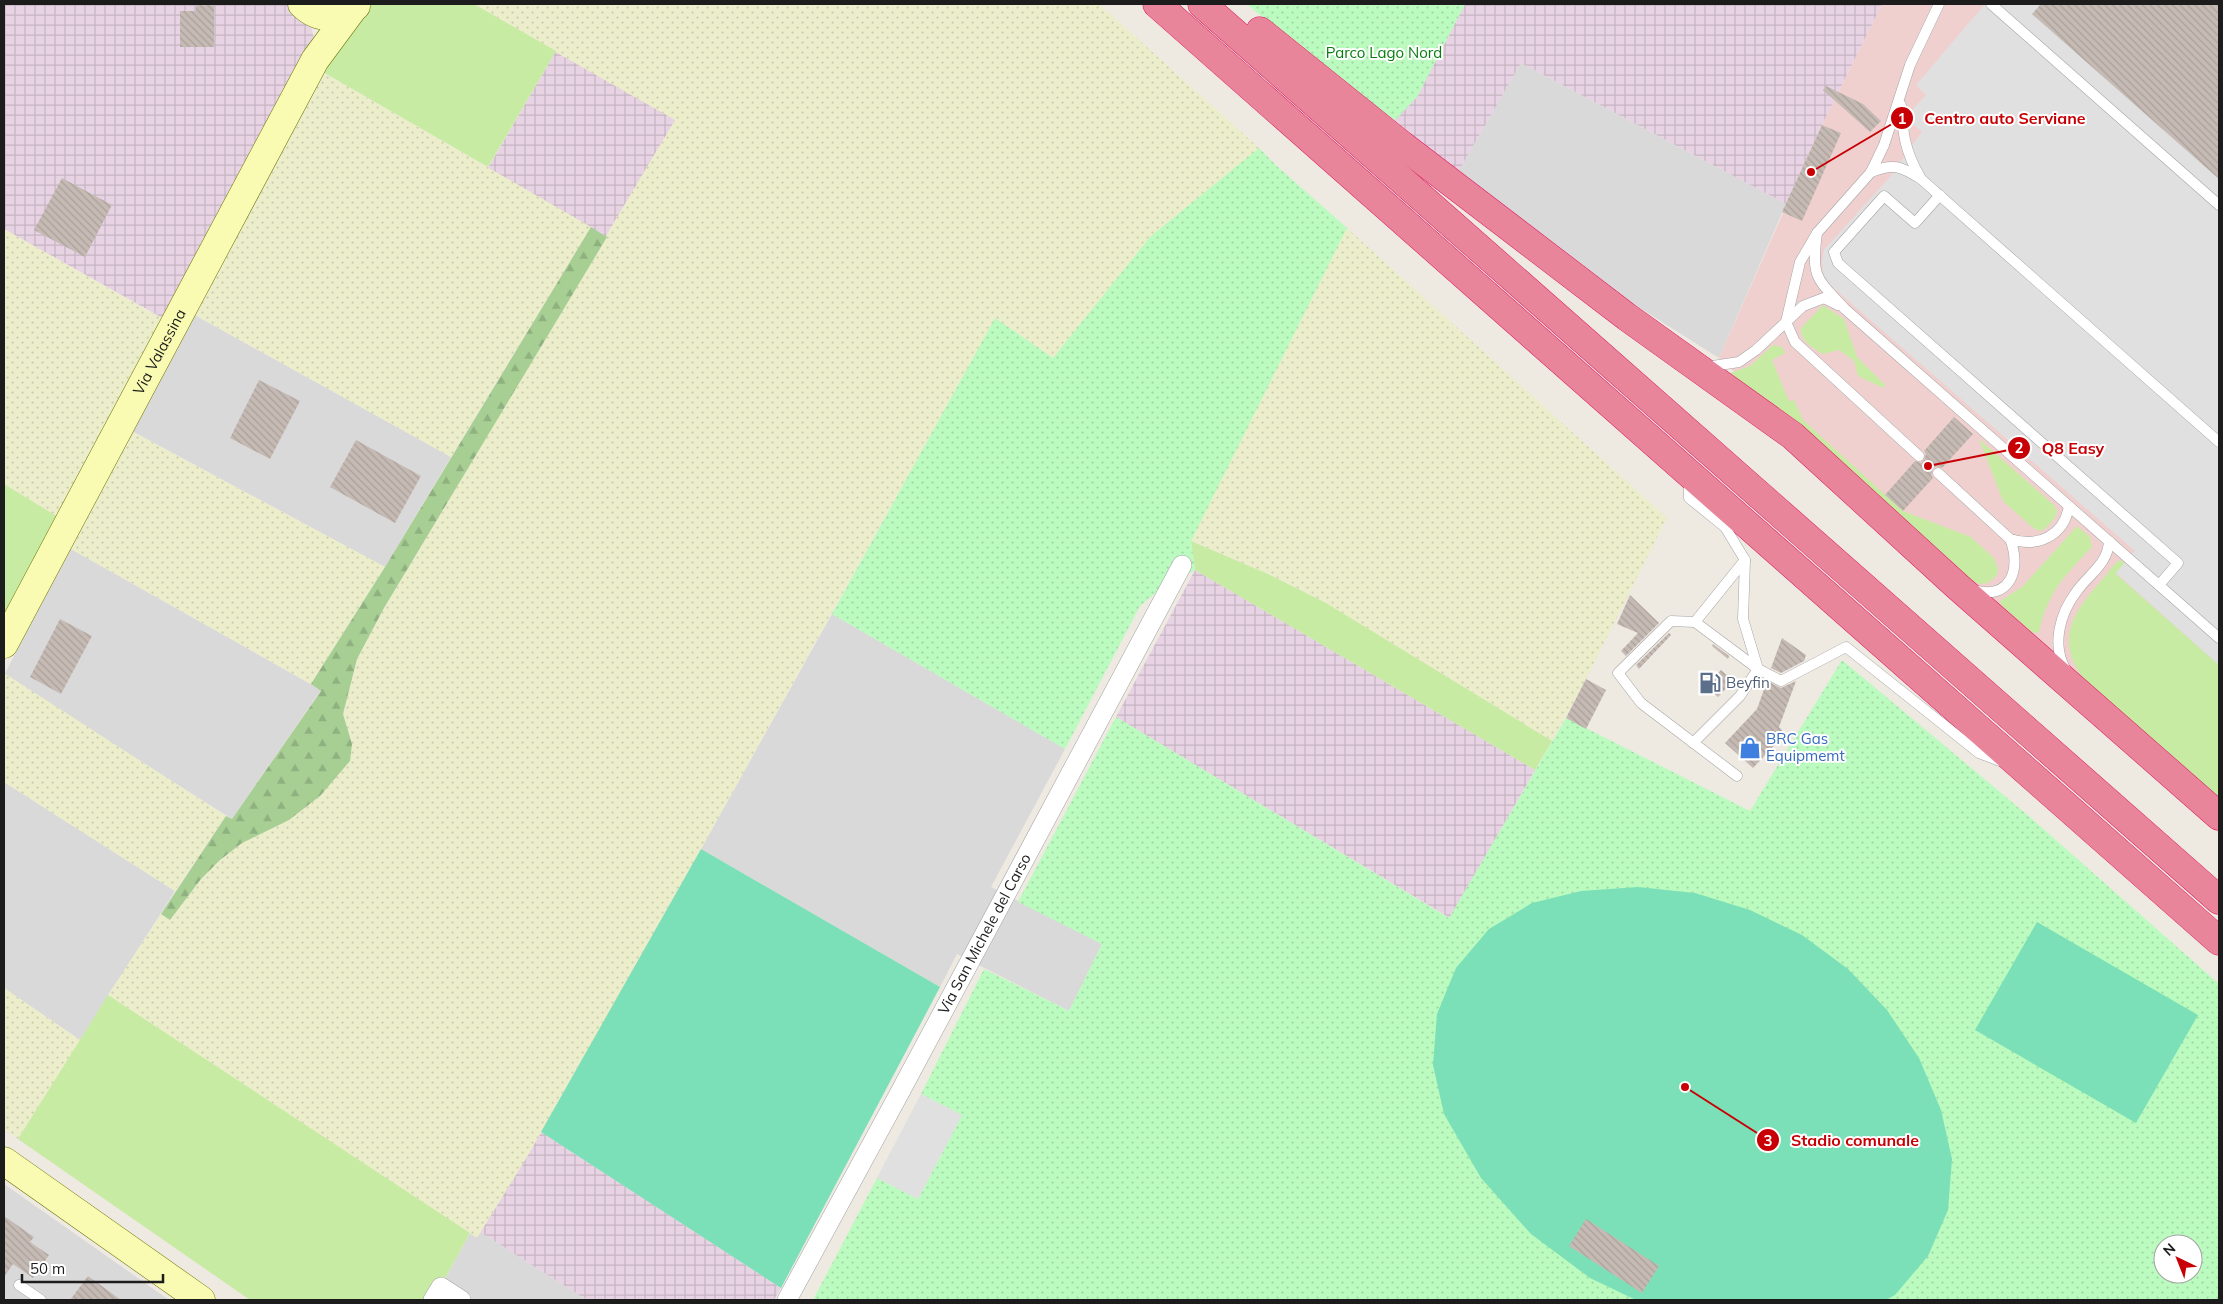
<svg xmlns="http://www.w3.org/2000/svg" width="2223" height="1304" font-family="Mulish,sans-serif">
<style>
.residential{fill:#dad9d9}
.commercial{fill:#f0d0cf}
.industrial{fill:url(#industrial-grid)}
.farmland{fill:url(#farmland-dots)}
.grass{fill:#c8eba4}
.forest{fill:url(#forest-firs)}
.park{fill:url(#park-dots);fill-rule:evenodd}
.pitch{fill:#7be0b7}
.parking{fill:#e0e0e0}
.building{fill:url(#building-back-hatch)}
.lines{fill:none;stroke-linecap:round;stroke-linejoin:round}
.lane-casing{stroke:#a3a3a3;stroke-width:11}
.street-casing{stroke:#a3a3a3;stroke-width:20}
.secondary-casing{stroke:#6b7501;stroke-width:29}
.highway-casing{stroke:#dc1e63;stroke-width:29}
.lane{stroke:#fff;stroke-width:10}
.street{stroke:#fff;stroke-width:19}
.secondary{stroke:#f9fbb2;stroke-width:28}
.highway{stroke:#e9859a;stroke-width:28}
.labels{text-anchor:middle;stroke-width:4;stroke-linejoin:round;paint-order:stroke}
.park-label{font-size:15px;fill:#087c0f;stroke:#fff}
.street-label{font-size:15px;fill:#1c1c1c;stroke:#fff}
.service-label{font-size:15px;fill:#4e5e75;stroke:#fff;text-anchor:start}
.shop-label{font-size:15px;fill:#366cbe;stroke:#fff;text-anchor:start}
.leader{fill:none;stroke:#c80005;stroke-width:2}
.callout-dot{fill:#c80005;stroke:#fff;stroke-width:2}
.mark-label{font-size:15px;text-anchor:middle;font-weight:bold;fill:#fff}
.callout-label{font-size:16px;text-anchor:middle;font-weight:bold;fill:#c80005;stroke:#fff;stroke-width:4;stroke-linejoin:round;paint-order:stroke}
</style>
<defs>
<pattern id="industrial-grid" width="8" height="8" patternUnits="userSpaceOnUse" patternTransform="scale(1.25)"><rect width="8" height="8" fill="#e7d3e4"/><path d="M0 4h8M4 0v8" fill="none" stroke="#c6b5c3"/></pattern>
<pattern id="farmland-dots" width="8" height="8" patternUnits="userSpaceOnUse" patternTransform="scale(1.25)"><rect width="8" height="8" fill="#eceecb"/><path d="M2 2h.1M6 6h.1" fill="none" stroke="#caccae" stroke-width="1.8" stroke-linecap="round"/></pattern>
<pattern id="forest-firs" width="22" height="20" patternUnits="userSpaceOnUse" patternTransform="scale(1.25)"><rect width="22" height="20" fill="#a7cf94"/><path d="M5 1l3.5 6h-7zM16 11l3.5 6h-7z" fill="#8fb17f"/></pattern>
<pattern id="park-dots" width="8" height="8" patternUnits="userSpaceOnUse" patternTransform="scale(1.25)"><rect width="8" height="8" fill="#bbfbbf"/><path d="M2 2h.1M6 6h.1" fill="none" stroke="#a0d7a4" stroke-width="1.8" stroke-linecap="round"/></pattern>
<pattern id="building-back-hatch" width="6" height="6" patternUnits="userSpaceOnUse" patternTransform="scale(1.25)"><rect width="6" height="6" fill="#c6bbb4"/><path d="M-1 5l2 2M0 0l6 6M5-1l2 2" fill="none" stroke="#aaa09a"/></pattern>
</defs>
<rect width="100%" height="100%" fill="#eee9e1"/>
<g class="residential">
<polygon points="1521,63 1786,204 1719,358 1548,250 1457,174"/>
<polygon points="193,314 451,457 385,567 132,431"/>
<polygon points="71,549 321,690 232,819 4,675"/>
<polygon points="832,614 1065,749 991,887 1102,944 1069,1011 957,954 940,987 701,849"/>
<polygon points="4,782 175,891 80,1040 4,988"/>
<polygon points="4,1184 169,1300 4,1300"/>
<polygon points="480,1232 587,1300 433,1300 470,1233 477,1238"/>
</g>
<polygon class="commercial" points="1882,4 2219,4 2219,793 1945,561 1719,358 1822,125"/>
<g class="industrial">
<polygon points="4,4 297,4 309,19 316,46 168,321 4,229"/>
<polygon points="1465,4 1882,4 1822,125 1786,204 1521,63 1457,174 1395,120 1417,97"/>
<polygon points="556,51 676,119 607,237 488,168"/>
<polygon points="1195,570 1535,770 1450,918 1116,717"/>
<polygon points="541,1132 781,1288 774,1300 587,1300 480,1232"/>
</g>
<g class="farmland">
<polygon points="471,4 1099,4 1259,148 1150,237 1053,358 995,318 701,849 530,1152 477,1238 108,995 161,914 170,920 201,879 220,860 242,843 289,820 352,744 343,714 357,659 384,608 675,120"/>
<polygon points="323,72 591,227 451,457 193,314"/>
<polygon points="1347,228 1667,518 1586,679 1552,741 1326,603 1268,574 1191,541"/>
<polygon points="4,229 168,322 63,520 4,484"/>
<polygon points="133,432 385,567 311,684 71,549"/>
<polygon points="4,673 226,816 175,891 4,782"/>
<polygon points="4,988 80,1040 18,1139 4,1129"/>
</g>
<g class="grass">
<polygon points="370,4 474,4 556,51 488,167 323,72 349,30"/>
<path d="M 1823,305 L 1844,319 L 1857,357 L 1885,385 L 1883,388 L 1858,376 L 1854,361 L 1839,350 L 1823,354 C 1813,348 1800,341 1801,328 Z"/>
<polygon points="1773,345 1782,347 1785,353 1772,360 1789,401 1794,400 1803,420 1903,511 1971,537 1994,558 1998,569 1997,575 1988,583 1980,584 1974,582 1813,438 1730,373 1750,366"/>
<polygon points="1979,439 2054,505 2057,511 2055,518 2045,529 2040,531 2033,528 2003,501"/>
<polygon points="4,484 63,520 4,628"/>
<path d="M 2077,526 L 2090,537 L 2092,547 C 2065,576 2048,591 2039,632 L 2033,633 L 2002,606 L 2000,601 L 2022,587 Z"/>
<polygon points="1191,541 1268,574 1326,603 1552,741 1535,770 1195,570"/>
<path d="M 2120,560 L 2125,563 L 2116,574 L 2219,665 L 2219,798 L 2083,678 C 2055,640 2073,611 2102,580 C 2107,574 2113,564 2120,560 Z"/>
<polygon points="108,995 470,1233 433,1300 250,1300 18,1139"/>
</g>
<polygon class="forest" points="591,227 607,237 384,608 357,659 343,714 352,744 350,761 320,796 289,820 242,843 220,860 201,879 170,920 161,914 226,816 232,819 321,691 311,684 385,567"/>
<g class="park">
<polygon points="1247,4 1465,4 1417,97 1395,120 1333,77"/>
<polygon points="1259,148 1279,168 1347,228 1191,541 1195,570 1154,594 1140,606 1065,749 832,614 995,318 1053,358 1150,237"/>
<path d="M 1842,660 L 2031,818 L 2219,984 L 2219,1300 L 813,1300 L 877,1178 L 918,1199 L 962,1115 L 921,1094 L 984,969 L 1069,1011 L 1102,944 L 1018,902 L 1116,717 L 1449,918 L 1566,718 L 1750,811 ZM 2163,1244 L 2193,1244 L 2193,1274 L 2163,1274 Z"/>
</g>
<g class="pitch">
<polygon points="701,849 940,987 781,1288 541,1132"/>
<polygon points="1638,887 1695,893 1750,910 1802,935 1848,969 1887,1010 1919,1058 1941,1110 1952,1159 1948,1210 1928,1256 1895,1295 1886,1300 1636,1300 1590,1278 1531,1234 1481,1178 1444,1114 1433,1065 1437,1014 1456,968 1489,929 1532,903 1581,891"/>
<polygon points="2037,922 2198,1015 2136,1123 1975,1030"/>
</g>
<g class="parking">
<polygon points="1985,4 2219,4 2219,665 2116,573 2135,551 1836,290 1824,278 1822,262 1824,250 1889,178 1922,132 1914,125 1911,116 1913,109 1926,95 1916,85"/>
<polygon points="921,1094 962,1115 918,1199 877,1178"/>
</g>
<g class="building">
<polygon points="196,4 214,4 214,47 180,47 180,11 196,11"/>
<polygon points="2041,4 2219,4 2219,179 2032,14"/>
<polygon points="1826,86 1863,104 1881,121 1870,132 1823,90"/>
<polygon points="1822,125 1841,133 1802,221 1782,212"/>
<polygon points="62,178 112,205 85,257 34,230"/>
<polygon points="259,380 300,401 270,459 230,438"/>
<polygon points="1954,417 1973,434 1942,468 1936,466 1933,469 1931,475 1933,478 1903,511 1885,495 1915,461 1921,463 1924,460 1926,454 1924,451"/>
<polygon points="356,440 421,476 395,523 330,487"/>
<polygon points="1630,595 1659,623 1626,656 1621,651 1638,633 1617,624"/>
<polygon points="60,619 92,636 61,694 30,677"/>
<polygon points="1669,633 1671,635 1639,669 1636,665"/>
<polygon points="1782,638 1806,655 1804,661 1781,673 1771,668"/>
<polygon points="1713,644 1729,656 1728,659 1712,646"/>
<polygon points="1721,670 1733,681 1718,697 1706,686"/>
<polygon points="1586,679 1606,690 1586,729 1566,718"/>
<polygon points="1767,681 1781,688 1796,681 1779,727 1785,734 1753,768 1725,743 1757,709"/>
<polygon points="4,1216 34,1237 30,1242 49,1255 33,1278 13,1264 4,1277"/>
<polygon points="1586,1219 1659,1266 1642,1293 1569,1246"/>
<polygon points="88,1276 121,1300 70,1300"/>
</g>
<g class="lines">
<g class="lane-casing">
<g id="lane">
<polyline points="1991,4 2219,205"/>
<path d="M 1901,105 C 1903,135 1905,151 1920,177"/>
<path d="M 1871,172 C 1893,163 1901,166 1921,179 L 2219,442"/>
<polyline points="1940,195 1915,223 1884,196 1834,252 1838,263 2178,563 2159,585"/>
<path d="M 1817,233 C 1811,277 1816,278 1845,309 L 2219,638"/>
<polyline points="1838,305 1824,298 1803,306 1786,322 1795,342 1919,456"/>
<polyline points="1706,367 1739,362 1756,350 1786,322 1800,262 1817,233 1871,172 1884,145 1910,65 1939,4"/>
<path d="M 1938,473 L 2010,539 C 2038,548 2064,536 2069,506"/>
<polyline points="1689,477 1689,498 1725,527 1745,560 1743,619 1758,669 1781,681 1846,647 1979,753 2000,761"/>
<path d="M 1974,590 C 2010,601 2022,569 2010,539"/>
<polyline points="1695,622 1671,621 1618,673 1641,703 1737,776"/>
<path d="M 2066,670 C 2051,645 2060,613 2077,591 C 2089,574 2108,564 2109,541"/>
<polyline points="1693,743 1740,696 1758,669 1695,622 1745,560"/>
<polyline points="19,1285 41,1300"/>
</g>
</g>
<g class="street-casing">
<g id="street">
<polyline points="433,1300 441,1287 461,1300"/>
<path id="s1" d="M 787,1300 L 899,1094 L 1182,565"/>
</g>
</g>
<g class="secondary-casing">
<g id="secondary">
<path d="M 302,4 C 318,20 339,20 356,6"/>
<path id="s2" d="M 4,644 L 315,60 L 352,10"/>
<polyline points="4,1161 201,1300"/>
</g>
</g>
<g class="highway-casing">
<g id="highway">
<polyline points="1157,4 2219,941"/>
<polyline points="1202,4 2219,900"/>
<polyline points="1260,31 1402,145 1627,317 1793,436 1957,586 2219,816"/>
</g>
</g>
<use href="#lane" class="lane"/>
<use href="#street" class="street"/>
<use href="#secondary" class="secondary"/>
<use href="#highway" class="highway"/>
</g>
<defs>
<g id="fuel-bare" transform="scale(1.725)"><path d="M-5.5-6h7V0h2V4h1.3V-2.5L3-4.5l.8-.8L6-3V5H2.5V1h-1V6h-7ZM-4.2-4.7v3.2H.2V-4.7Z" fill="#5c6f8a" stroke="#fff" stroke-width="2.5" paint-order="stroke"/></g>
<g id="shop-bare" transform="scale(1.725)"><path d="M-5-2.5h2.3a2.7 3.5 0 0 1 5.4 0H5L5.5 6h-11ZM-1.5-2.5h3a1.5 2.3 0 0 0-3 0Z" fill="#3f7fe0" stroke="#fff" stroke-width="2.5" paint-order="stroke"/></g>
</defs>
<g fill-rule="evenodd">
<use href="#fuel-bare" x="1710" y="683"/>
<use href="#shop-bare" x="1750" y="748"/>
</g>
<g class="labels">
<g class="park-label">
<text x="1384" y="58">Parco Lago Nord</text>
</g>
<g class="street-label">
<text dy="5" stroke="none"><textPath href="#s2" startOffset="331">Via Valassina</textPath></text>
<text dy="5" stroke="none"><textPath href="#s1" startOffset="416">Via San Michele del Carso</textPath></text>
</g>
<g class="service-label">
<text x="1726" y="688">Beyfin</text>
</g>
<g class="shop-label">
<text x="1766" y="744">BRC Gas<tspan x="1766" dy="17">Equipmemt</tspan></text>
</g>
</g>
<path class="leader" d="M1811 172L1902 118M1928 466L2019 448M1685 1087L1768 1140"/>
<g class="callout-dot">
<circle cx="1811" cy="172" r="5"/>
<circle cx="1928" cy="466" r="5"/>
<circle cx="1685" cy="1087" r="5"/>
<circle cx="1902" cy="118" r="12"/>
<circle cx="2019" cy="448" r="12"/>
<circle cx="1768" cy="1140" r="12"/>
</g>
<g class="mark-label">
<text x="1902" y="124">1</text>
<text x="2019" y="453">2</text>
<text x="1768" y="1146">3</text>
</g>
<g class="callout-label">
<text x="2005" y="124">Centro auto Serviane</text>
<text x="2073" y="454">Q8 Easy</text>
<text x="1855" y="1146">Stadio comunale</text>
</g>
<rect width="2223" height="1304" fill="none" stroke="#1c1c1c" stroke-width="10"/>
<g transform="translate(2178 1259) rotate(317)"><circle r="24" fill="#ffffff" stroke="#a4a4a4"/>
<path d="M0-4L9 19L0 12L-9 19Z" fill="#c80005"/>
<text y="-8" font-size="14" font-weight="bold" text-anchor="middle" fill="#1c1c1c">N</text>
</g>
<path d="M22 1274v8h141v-8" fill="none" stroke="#1c1c1c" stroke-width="2.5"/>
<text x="30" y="1274" font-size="15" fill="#1c1c1c" stroke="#ffffff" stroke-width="4" paint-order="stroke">50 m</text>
</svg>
